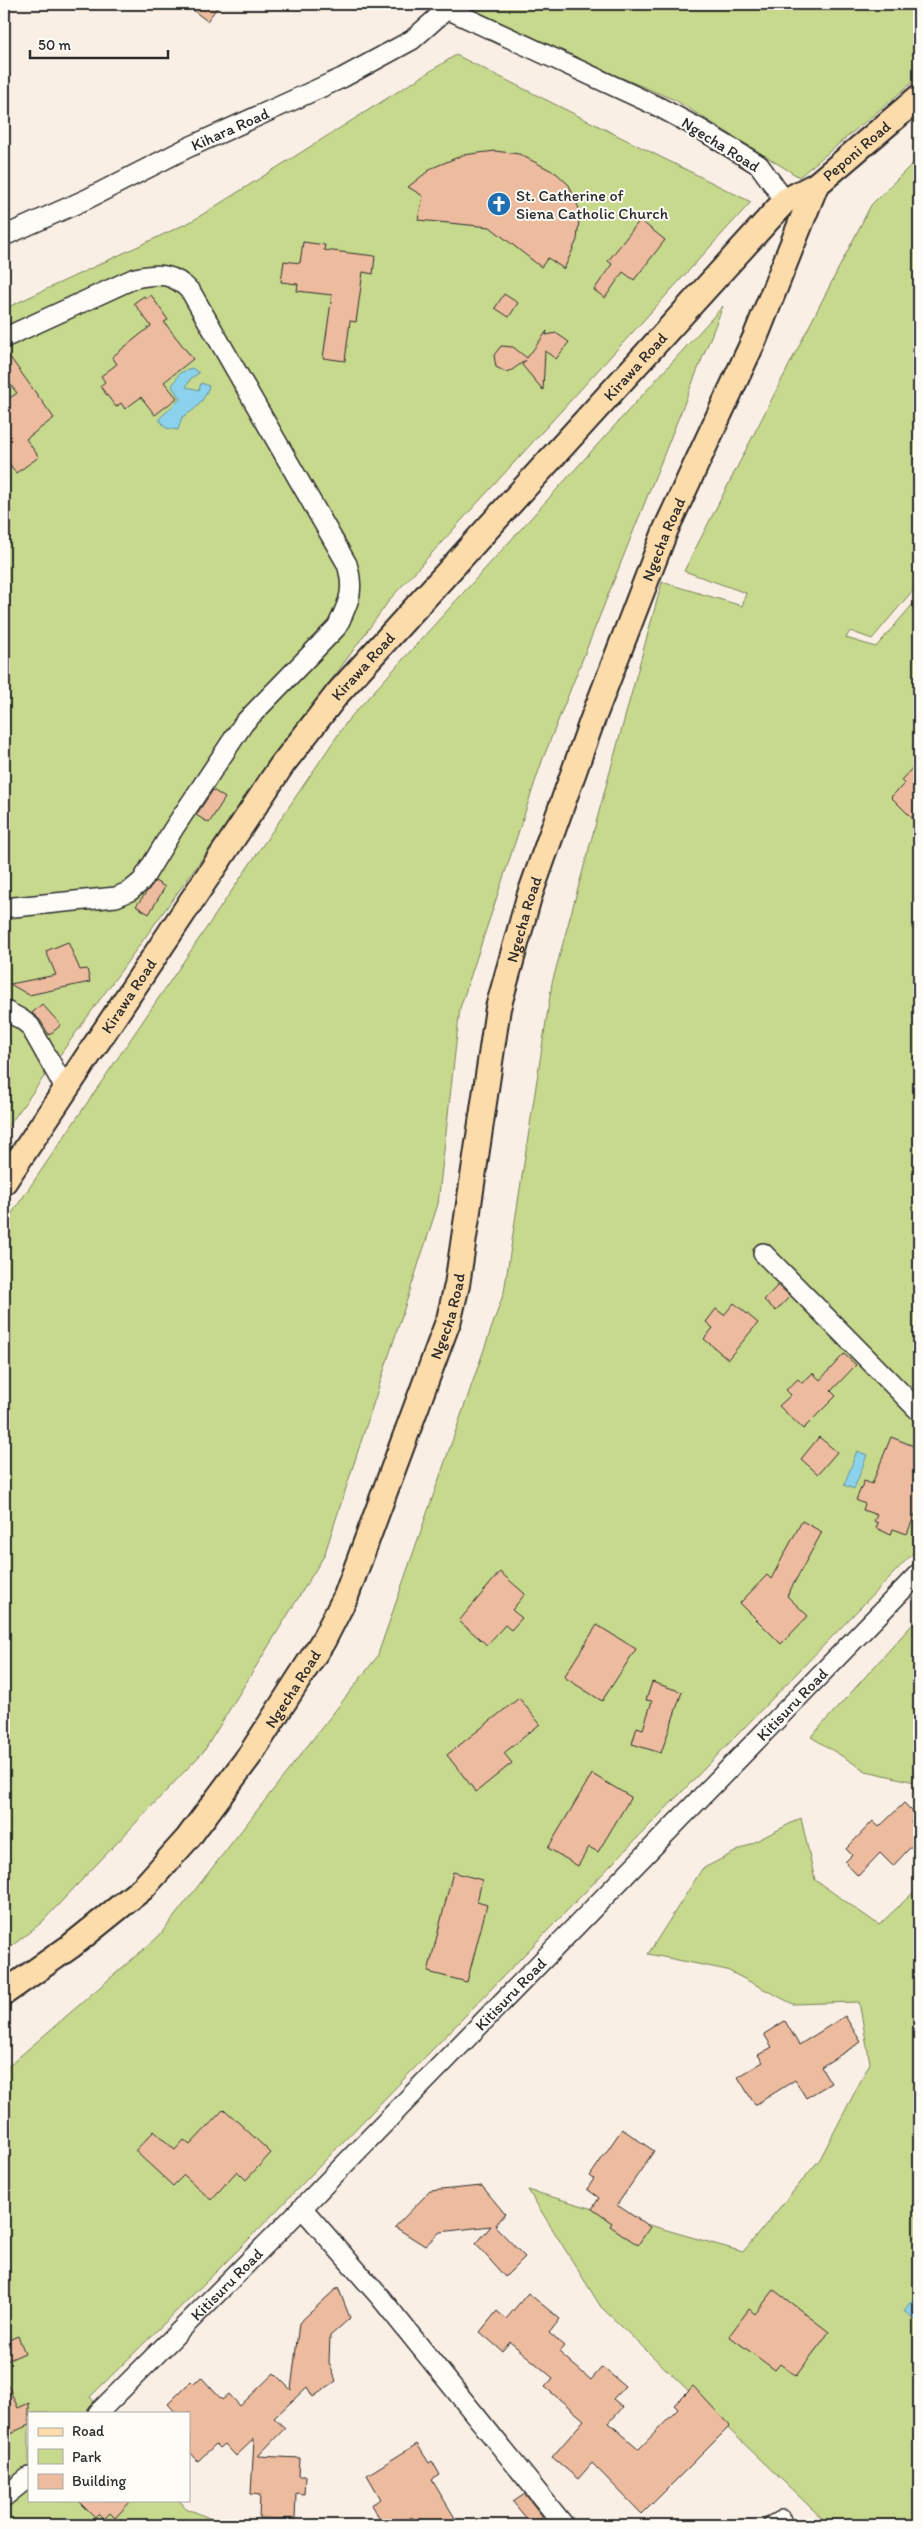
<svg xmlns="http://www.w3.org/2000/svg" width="923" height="2529" font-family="Itim,sans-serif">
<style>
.green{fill:#c7d98d;stroke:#79825c}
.water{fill:#8bd3ec;stroke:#65909f}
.building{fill:#edbc9e;stroke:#2b2b2b}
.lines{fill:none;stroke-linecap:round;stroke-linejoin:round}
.minor-casing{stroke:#2b2b2b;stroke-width:22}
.major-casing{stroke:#2b2b2b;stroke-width:28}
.minor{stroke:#fdfcf7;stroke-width:19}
.major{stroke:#fddcac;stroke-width:24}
.labels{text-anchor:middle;stroke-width:4;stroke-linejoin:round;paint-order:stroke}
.street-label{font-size:16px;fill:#2b2b2b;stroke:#fdfcf7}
.poi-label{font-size:16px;fill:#2b2b2b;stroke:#fdfcf7;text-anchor:start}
</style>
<rect width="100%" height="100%" fill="#faefe5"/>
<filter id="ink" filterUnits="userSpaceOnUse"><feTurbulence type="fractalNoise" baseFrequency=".02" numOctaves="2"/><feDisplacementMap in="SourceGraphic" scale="10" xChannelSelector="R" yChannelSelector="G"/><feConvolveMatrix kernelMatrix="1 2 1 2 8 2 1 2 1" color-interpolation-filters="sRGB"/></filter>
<g filter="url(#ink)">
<g class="green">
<polygon points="451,4 919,4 919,77 799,177 675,100 519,35"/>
<polygon points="456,55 751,202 391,598 4,1132 4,309 192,221"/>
<polygon points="919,157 919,583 872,639 850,631 846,638 876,647 919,597 919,1547 249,2239 90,2397 104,2413 29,2413 29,2500 179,2500 186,2508 225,2525 4,2525 4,2070 159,1936 377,1657 504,1292 552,983 662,582 742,606 746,593 684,571 871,205"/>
<polygon points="723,306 542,761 460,1008 438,1204 324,1556 204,1751 41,1923 4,1952 4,1225 348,720"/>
<polygon points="919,1617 919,1783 866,1771 811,1737"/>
<polygon points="801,1818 815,1880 879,1925 919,1887 919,2525 829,2525 601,2307 528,2190 743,2252 820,2159 870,2063 859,2002 793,2004 727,1970 648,1954 702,1869"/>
</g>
<g class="water">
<path d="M 192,368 L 199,373 L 191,378 L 186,387 L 199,390 L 201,383 L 209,386 C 204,401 196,410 182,417 L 178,430 L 166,428 L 159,419 L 180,399 L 172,386 L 180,373 Z"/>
<polygon points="857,1451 867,1455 854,1489 844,1485"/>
<polygon points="919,2290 919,2320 918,2322 904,2311"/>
</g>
<g class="building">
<polygon points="185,4 220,4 207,21"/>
<polygon points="495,151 519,154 556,173 569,185 580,211 577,240 564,269 548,258 541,267 490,227 418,220 423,196 408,187 432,168 463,155"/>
<polygon points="640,220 665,240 634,280 623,272 605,298 594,290 612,264 608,261"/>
<polygon points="303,242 325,245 324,250 375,256 373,274 363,272 356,322 350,321 345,361 323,358 332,295 297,291 298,284 281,282 284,261 300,263"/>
<polygon points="504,294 518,303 509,317 495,308"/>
<polygon points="151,295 168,320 164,322 193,359 164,382 177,398 155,415 141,397 125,409 121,403 116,407 100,386 105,382 101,376 117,364 112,357 151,326 134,303 144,296 146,299"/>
<polygon points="547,331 546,335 556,333 569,342 556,359 545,351 543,390 522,365 526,360 512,370 506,372 496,367 494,355 501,346 513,347 527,358"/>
<polygon points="4,349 54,418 26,439 39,457 16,473 4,456 4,402 17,393 4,376"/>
<polygon points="919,761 919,825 891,797 904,784 901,780"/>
<polygon points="213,790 225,798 209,823 196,815"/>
<polygon points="155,881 165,887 149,914 136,906"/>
<polygon points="68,942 80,970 87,969 90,982 29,995 10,984 56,975 46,951"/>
<polygon points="42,1004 61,1025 49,1035 40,1020 32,1013"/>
<polygon points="778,1285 790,1296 776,1311 764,1300"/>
<polygon points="734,1303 758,1323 728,1359 704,1339 713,1328 706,1322 716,1309 724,1315"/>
<polygon points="844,1354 856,1365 831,1391 836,1396 803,1429 779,1406 791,1395 786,1390 798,1379 802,1383 813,1373 820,1380"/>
<polygon points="819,1437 837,1452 818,1474 801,1459"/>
<polygon points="891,1437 916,1447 914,1453 919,1455 919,1515 915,1514 907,1534 893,1529 891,1535 876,1528 878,1523 874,1521 877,1515 863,1510 865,1504 856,1500 864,1481 872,1484"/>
<polygon points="802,1521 822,1532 787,1596 808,1616 781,1644 740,1603 767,1575 771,1579"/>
<polygon points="500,1572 525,1594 512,1610 522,1618 511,1630 505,1625 487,1645 459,1621"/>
<polygon points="597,1625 636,1649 602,1701 564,1677"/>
<polygon points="652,1682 682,1692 661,1753 632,1744 637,1727 643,1729 652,1701 646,1700"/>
<polygon points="519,1698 540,1724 504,1753 512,1763 476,1792 447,1755"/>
<polygon points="592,1774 631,1797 598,1852 589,1847 578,1866 548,1848"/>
<polygon points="904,1803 917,1816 911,1822 919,1830 919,1838 893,1866 880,1853 858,1876 845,1862 852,1855 846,1849 873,1821 879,1827"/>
<polygon points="453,1872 482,1880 477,1902 487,1905 467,1982 428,1972"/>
<polygon points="845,2016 861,2042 821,2067 831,2083 806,2098 795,2080 755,2105 738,2077 763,2062 758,2055 772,2047 764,2034 785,2021 799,2045"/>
<polygon points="224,2109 271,2153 246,2180 237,2171 211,2200 184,2175 173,2186 135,2151 154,2131 175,2150 184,2140 190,2145"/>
<polygon points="622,2129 654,2151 617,2205 650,2227 638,2245 610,2226 612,2223 592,2209 599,2198 587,2189 594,2179 590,2176"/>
<polygon points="482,2186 505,2214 495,2226 525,2257 505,2277 476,2244 491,2226 440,2232 425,2246 395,2227 430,2191"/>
<polygon points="338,2287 350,2318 330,2336 329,2362 336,2381 313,2397 307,2387 274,2418 285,2428 258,2456 300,2458 299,2476 305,2476 304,2494 296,2493 295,2519 259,2518 260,2495 251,2494 254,2439 236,2456 225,2444 220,2448 216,2444 198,2461 189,2451 189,2413 176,2413 168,2404 191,2381 194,2384 201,2377 222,2400 229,2394 240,2406 274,2373 291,2390 299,2323"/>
<polygon points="774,2290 829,2332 796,2376 780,2364 775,2370 729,2336 749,2309 755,2314"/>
<polygon points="528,2293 560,2319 549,2333 564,2346 559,2352 591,2380 602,2367 625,2386 613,2399 623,2407 609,2423 639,2449 678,2409 674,2405 693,2386 730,2426 642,2514 592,2463 578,2479 552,2457 584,2420 545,2387 553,2378 510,2342 502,2351 480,2332 497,2311 506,2319"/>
<polygon points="18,2336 25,2353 4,2362 4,2342"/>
<polygon points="4,2377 18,2408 29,2403 29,2425 4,2436"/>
<polygon points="417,2444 429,2463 432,2461 440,2475 432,2480 455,2518 442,2525 418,2525 412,2517 398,2525 383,2525 371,2505 381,2499 367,2475"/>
<polygon points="525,2494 543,2517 532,2525 513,2502"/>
<polygon points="77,2500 132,2500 115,2518 110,2513 104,2519 99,2514 95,2518"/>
</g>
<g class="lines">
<g class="minor-casing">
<g id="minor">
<polyline points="436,4 659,107 700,129 759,165 785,201"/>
<path id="s1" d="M 4,236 L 87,199 L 187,148 L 342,78 L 412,40 L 447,9"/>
<path d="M 4,338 L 135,278 C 159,273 174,273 191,292 L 347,564 C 355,591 349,602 337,627 L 244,723 L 174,828 L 142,881 L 130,891 L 116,897 L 4,908"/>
<polyline points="4,1010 21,1019 30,1026 66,1090"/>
<polyline points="763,1253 919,1411"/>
<polyline points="302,2208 380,2297 564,2525"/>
<path id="s2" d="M 98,2413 L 302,2208 L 919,1573"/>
<polyline points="4,2497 29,2477"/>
<polyline points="773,2525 782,2520"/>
</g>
</g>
<g class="major-casing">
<g id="major">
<path id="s3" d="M 4,1182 L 282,765 L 338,693 L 785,201 L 816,185 L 919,97"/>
<path id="s4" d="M 4,1993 L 71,1946 L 143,1888 L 188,1838 L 250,1755 L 323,1641 L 346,1596 L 449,1319 L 457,1285 L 498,1008 L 529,897 L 592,721 L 666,529 L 755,338 L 816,185"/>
</g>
</g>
<use href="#minor" class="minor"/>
<use href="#major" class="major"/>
</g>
</g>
<defs>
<g id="church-disc" transform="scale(1.25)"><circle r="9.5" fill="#1f6fb2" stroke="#fdfcf7"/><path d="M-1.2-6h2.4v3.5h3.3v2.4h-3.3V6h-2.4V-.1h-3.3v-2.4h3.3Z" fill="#fff"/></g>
</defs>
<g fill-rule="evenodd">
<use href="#church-disc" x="499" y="204"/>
</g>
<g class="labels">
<g class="street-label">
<text dy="6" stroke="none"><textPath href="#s1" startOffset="250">Kihara Road</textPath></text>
<text transform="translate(721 144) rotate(32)" y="6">Ngecha Road</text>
<text dy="6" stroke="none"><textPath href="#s3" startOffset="1345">Peponi Road</textPath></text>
<text dy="6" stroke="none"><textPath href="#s3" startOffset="1034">Kirawa Road</textPath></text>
<text dy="6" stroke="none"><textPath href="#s4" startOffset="1639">Ngecha Road</textPath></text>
<text dy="6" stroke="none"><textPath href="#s3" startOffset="629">Kirawa Road</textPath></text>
<text dy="6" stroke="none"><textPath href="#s4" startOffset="1234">Ngecha Road</textPath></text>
<text dy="6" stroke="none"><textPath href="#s3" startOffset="224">Kirawa Road</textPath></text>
<text dy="6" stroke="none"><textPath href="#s4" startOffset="829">Ngecha Road</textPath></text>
<text dy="6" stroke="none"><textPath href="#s4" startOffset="424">Ngecha Road</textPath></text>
<text dy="6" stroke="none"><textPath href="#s2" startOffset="992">Kitisuru Road</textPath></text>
<text dy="6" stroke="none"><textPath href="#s2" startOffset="588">Kitisuru Road</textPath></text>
<text dy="6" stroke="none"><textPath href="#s2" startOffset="182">Kitisuru Road</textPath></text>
</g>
<g class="poi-label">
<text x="516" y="201">St. Catherine of<tspan x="516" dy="18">Siena Catholic Church</tspan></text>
</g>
</g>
<rect width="923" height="2529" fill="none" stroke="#fdfcf7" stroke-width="20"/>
<rect x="10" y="10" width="903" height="2509" fill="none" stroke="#2b2b2b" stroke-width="2" filter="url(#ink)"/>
<rect x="28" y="2412" width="162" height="90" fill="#fdfcf7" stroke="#a9a8a5"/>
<rect x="38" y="2428" width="25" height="8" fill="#fddcac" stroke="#a9a8a5"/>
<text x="72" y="2436" font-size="15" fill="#2b2b2b">Road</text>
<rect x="38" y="2449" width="25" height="15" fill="#c7d98d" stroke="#a9a8a5"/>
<text x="72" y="2462" font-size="15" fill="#2b2b2b">Park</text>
<rect x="38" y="2474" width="25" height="15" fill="#edbc9e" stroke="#a9a8a5"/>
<text x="72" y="2486" font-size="15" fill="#2b2b2b">Building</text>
<path d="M30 50v8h138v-8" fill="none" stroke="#2b2b2b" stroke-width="2.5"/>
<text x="38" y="50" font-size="15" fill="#2b2b2b" stroke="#fdfcf7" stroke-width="4" paint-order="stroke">50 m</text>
</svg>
